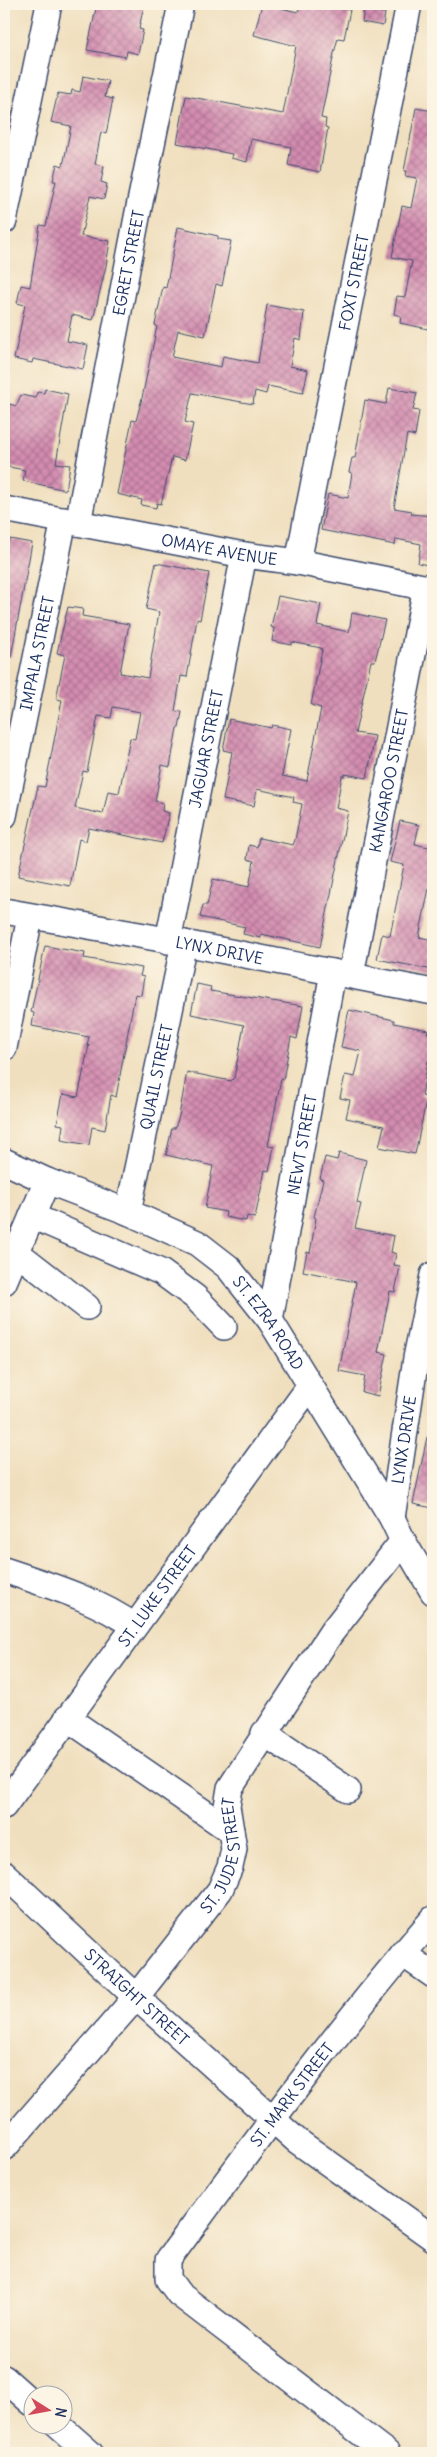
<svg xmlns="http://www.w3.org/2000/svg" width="437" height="2457" font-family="Delius,sans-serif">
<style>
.building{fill:url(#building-cross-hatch);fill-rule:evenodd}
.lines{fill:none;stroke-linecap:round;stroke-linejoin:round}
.minor-casing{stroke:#3b496c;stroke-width:28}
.minor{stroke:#fff;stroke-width:25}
.labels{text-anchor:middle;stroke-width:4;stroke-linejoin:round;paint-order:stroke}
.street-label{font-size:16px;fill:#1b2f5e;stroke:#fcf5e5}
</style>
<defs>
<pattern id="building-cross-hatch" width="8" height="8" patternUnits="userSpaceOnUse" patternTransform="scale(1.25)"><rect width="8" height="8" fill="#d48cb0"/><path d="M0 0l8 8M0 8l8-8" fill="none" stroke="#ab7392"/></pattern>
</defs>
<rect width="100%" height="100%" fill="#fcf5e5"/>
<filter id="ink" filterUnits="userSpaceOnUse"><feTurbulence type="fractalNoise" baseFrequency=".02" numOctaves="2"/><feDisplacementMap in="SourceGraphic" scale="10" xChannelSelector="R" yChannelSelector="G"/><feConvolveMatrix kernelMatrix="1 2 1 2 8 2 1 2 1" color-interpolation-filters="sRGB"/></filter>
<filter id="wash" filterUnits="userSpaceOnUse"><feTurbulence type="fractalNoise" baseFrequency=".0096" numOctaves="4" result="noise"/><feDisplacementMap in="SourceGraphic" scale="20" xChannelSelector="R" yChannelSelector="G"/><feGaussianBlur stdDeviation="1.12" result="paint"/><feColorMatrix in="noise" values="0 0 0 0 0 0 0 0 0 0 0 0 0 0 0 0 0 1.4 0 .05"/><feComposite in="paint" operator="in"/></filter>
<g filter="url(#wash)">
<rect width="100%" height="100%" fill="#f0dfbe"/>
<g id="blocks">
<g class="building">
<polygon points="97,4 144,4 139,29 143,30 138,54 127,51 126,57 87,50"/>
<polygon points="262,4 298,12 300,4 318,4 350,10 344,39 338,38 334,53 321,118 326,119 325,127 328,128 320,172 288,165 291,147 251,139 247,162 231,158 232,154 177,143 186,96 283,114 296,46 254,35"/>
<polygon points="364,9 385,13 383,26 362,22"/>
<polygon points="83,76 108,81 105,97 113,99 106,134 101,132 95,164 104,166 101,182 107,184 104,199 90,196 81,236 110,241 106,266 93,320 72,315 67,341 88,345 83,369 33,359 32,363 14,359 25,305 17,303 21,285 30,287 40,225 46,226 56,181 53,181 57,164 63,166 71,126 51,122 58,93 71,95 72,90 80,92"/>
<polygon points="416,108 433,111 433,330 400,323 401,316 394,314 397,296 405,297 412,261 392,257 402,206 411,208 417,178 405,176 406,171 404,171"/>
<polygon points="178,227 218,236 218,239 231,241 222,286 216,284 205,336 178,330 172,357 221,367 223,356 258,363 267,305 304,312 301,340 295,338 290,366 308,370 303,393 268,386 266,394 255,391 253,404 192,393 185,422 193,424 185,460 172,457 161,504 157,503 156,508 141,505 142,500 117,494 132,420 136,421 142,398 157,326 155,325 163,287 166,288"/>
<polygon points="389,388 417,393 413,410 419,411 415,436 407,434 394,508 412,511 411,514 433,516 433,566 418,563 421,544 396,539 395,545 321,530 328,494 348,498 352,473 349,472 352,458 355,458 365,400 386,404"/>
<polygon points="45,389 68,394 56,463 70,465 66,490 23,481 25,470 4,466 4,437 10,404 16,406 21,395 36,398 37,392 44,393"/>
<polygon points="4,538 32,543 11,657 4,657"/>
<path d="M 156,563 L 209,573 L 200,620 L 197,619 L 187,677 L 181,676 L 175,711 L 182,712 L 179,728 L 177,728 L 170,767 L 162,765 L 155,801 L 163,803 L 162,811 L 169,813 L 162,843 L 89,828 L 86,841 L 79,839 L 70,886 L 18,876 L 38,786 L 45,787 L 62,700 L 56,699 L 65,655 L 57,653 L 68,607 L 83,609 L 82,616 L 129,624 L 120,673 L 148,678 L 159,612 L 146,609 ZM 113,707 L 140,712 L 135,739 L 130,738 L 119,793 L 108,791 L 103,814 L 75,808 L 83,771 L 87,772 L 98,716 L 111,718 Z"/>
<polygon points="278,596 321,604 317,625 349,632 352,613 385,620 375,661 371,661 355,733 375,736 367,778 345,774 345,776 342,776 336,808 348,811 320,947 261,934 261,938 243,934 245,927 200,917 203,905 207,905 213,879 249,887 254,861 247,859 249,845 257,847 259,838 293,845 295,840 302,804 293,802 294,797 257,789 254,806 223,800 232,752 223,750 229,719 271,728 272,725 291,729 282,776 307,781 321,708 311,705 322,650 321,648 292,642 292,645 272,641 274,628 271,627"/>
<polygon points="400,821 419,825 415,844 433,848 433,869 419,937 433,940 433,970 377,959 382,934 390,936 404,865 390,862"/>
<polygon points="45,946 85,953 84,958 142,968 140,976 144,977 141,995 135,994 116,1097 111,1095 105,1130 92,1127 89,1145 61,1140 63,1125 57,1124 63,1094 78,1097 89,1045 87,1045 89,1037 32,1026 34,1013 31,1012"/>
<polygon points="197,984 211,987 210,991 303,1006 297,1039 291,1037 283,1080 281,1079 268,1146 274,1147 269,1171 265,1170 255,1218 247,1216 246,1221 225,1217 226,1212 205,1208 213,1166 166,1155 172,1128 175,1128 179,1116 187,1072 231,1081 234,1078 244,1025 191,1014"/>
<polygon points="349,1010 394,1020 394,1023 428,1030 427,1033 433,1034 433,1062 428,1061 422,1096 427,1097 415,1154 379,1147 384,1126 346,1118 350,1100 340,1098 345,1075 355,1077 361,1051 341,1047"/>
<polygon points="339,1153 366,1160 357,1203 361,1204 355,1228 394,1236 391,1252 396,1254 394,1265 400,1266 395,1292 390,1291 378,1352 387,1354 378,1396 362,1392 365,1376 339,1371 356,1282 303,1271 307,1252 310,1253 316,1218 314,1217 323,1180 320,1179 325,1157 337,1160"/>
<polygon points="427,1437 433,1437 433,1508 413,1504"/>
</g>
</g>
</g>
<g filter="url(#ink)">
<use href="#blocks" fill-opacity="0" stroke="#3b496c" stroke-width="1"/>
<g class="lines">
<g class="minor-casing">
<g id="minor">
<polyline points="4,221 49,4"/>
<path id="s1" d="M 4,509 L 244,555 L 298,562 L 433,589"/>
<path id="s2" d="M 78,523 L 139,207 L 181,4"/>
<path id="s3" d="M 298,562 L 409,4"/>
<path id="s4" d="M 4,816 L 64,520"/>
<path id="s5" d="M 4,911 L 184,943 L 433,992"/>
<path id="s6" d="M 168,941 L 244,555"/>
<path id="s7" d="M 351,975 L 426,587"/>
<polyline points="4,1048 30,917"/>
<path id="s8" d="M 4,1161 L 47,1181 L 128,1212 L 197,1243 L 228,1267 L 270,1320 L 392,1518 L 403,1541 L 433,1592"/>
<path id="s9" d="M 128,1212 L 184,943"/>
<polyline points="32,1216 161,1272 195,1297 224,1327"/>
<polyline points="16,1252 87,1307"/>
<polyline points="4,1282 47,1181"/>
<path id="s10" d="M 270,1320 L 333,972"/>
<path id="s11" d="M 392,1518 L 416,1358 L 433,1275"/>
<path d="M 4,1570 C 48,1585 96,1599 134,1626"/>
<polyline points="67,1718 231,1831"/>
<polyline points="264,1733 348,1790"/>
<path id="s12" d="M 4,1806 L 310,1386"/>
<path id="s13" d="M 4,1874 L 136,1997 L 296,2140 L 433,2238"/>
<polyline points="403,1954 433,1975"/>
<path id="s14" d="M 4,2148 L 136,1997 L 220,1890 L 230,1867 L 234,1849 L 227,1806 L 230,1788 L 331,1633 L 403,1541"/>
<polyline points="4,2378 32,2403"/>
<polyline points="57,2424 90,2453"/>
<path id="s15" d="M 387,2453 L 179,2294 L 168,2279 L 168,2260 C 254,2144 339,2027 433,1919"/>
</g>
</g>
<use href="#minor" class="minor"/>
</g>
</g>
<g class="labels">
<g class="street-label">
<text dy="6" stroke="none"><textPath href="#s2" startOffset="265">EGRET STREET</textPath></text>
<text dy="6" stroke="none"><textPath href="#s3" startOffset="285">FOXT STREET</textPath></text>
<text dy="6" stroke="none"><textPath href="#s1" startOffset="219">OMAYE AVENUE</textPath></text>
<text dy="6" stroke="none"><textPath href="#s4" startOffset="166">IMPALA STREET</textPath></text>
<text dy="6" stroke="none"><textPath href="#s6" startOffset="196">JAGUAR STREET</textPath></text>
<text dy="6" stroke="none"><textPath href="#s7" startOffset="198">KANGAROO STREET</textPath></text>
<text dy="6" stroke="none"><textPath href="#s5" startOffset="219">LYNX DRIVE</textPath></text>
<text dy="6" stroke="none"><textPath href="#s9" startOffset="138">QUAIL STREET</textPath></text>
<text dy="6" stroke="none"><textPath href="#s10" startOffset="178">NEWT STREET</textPath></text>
<text dy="6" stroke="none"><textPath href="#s8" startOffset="318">ST. EZRA ROAD</textPath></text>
<text dy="6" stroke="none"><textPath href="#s11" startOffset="79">LYNX DRIVE</textPath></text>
<text dy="6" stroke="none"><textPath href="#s12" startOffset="260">ST. LUKE STREET</textPath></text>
<text dy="6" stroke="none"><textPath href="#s14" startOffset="371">ST. JUDE STREET</textPath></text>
<text dy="6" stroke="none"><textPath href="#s13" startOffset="181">STRAIGHT STREET</textPath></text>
<text dy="6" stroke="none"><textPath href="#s15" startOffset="506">ST. MARK STREET</textPath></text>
</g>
</g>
<rect width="437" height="2457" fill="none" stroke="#fcf5e5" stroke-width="20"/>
<g transform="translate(48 2410) rotate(101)"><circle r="24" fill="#fcf5e5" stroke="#a2a6af"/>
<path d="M0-4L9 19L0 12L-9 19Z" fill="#d1495b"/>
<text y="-8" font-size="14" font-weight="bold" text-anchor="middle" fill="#1b2f5e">N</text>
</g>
</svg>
